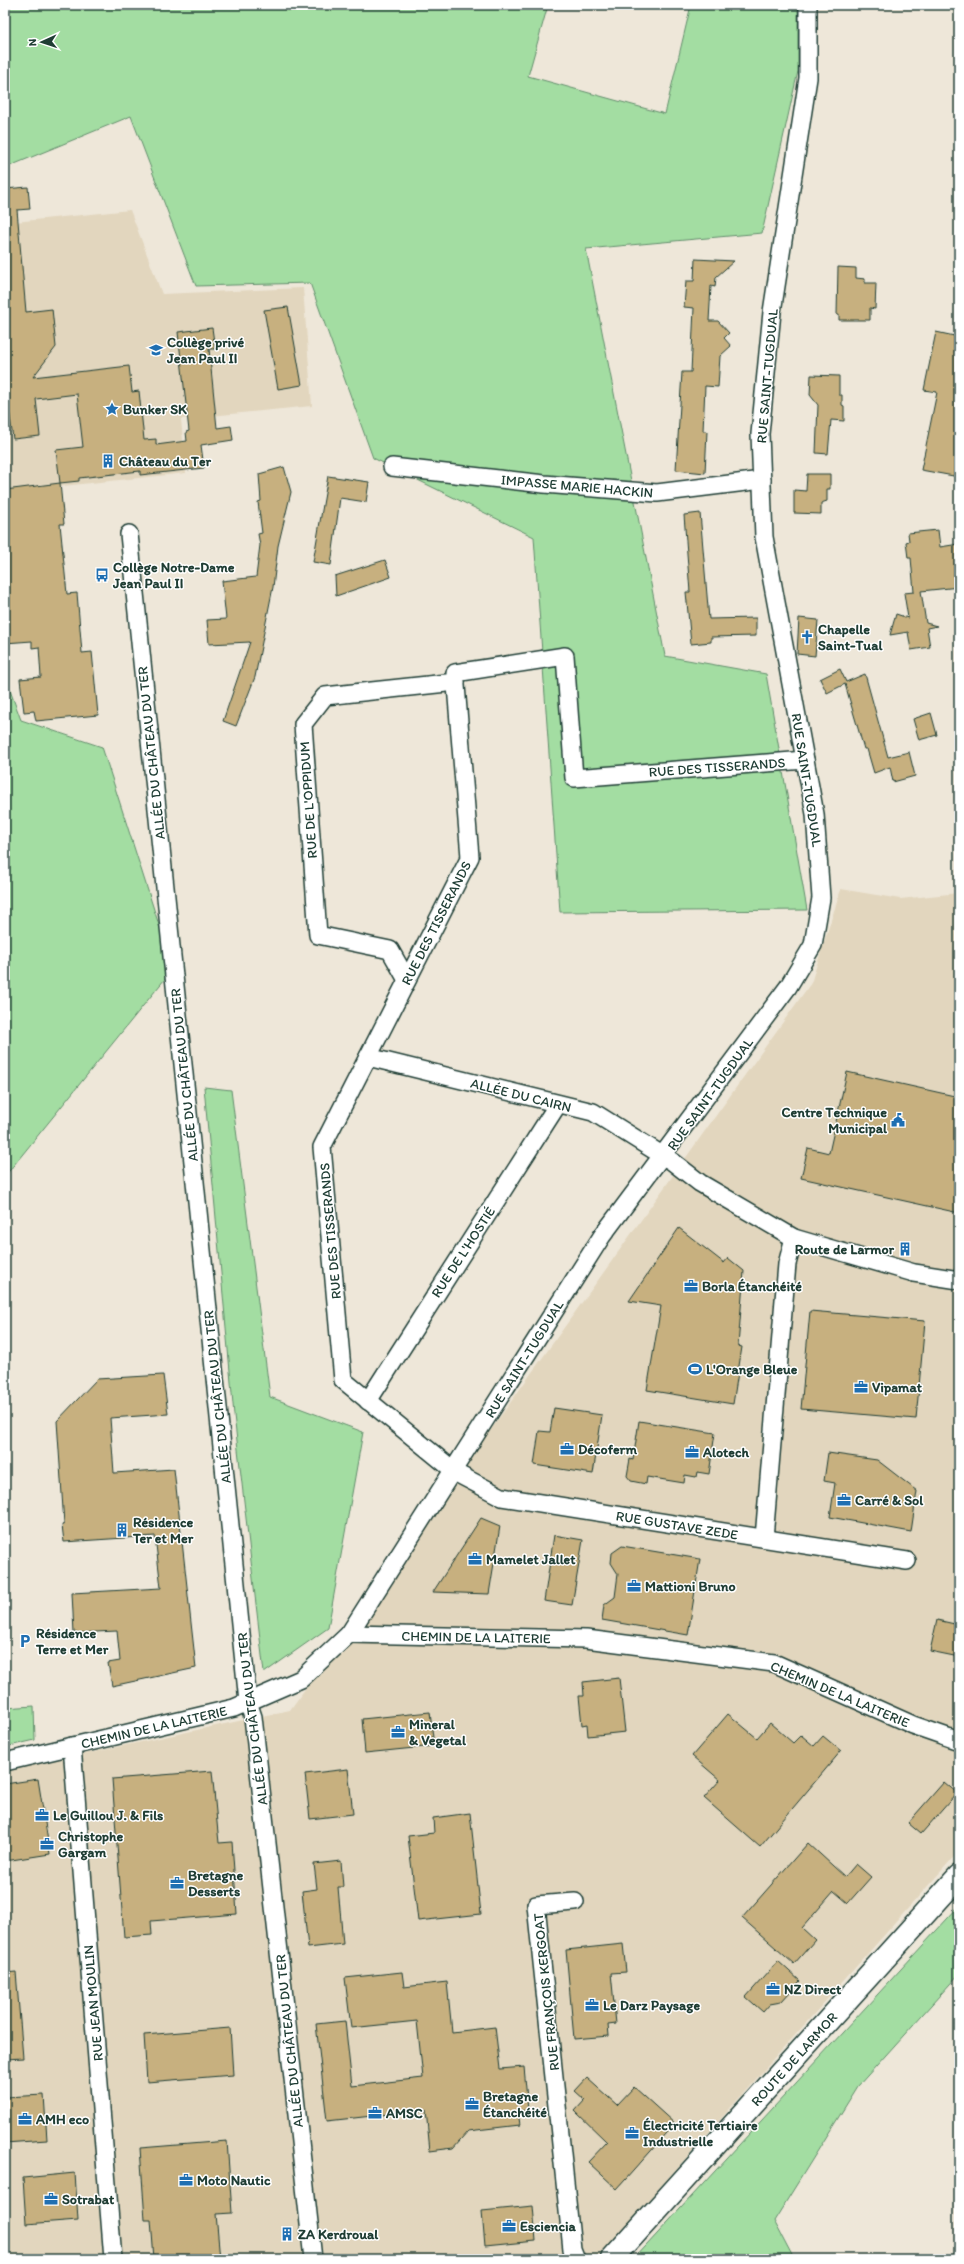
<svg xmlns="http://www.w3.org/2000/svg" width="964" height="2264" font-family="Itim,sans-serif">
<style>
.built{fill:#e2d6be}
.green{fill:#a3dda2;stroke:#618d6b}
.building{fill:#c7b07f;stroke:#1f3d34}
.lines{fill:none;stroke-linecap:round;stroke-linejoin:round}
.minor-casing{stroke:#1f3d34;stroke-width:20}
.secondary-casing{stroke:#1f3d34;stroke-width:25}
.minor{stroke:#fff;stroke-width:17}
.secondary{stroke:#fff;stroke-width:22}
.labels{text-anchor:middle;stroke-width:3;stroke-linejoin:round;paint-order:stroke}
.poi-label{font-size:14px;font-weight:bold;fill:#1f3d34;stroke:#fff;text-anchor:start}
.street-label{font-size:14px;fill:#1f3d34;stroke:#fff}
</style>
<rect width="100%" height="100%" fill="#eee7d9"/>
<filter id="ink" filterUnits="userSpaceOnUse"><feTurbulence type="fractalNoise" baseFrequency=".025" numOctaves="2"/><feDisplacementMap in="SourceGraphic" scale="8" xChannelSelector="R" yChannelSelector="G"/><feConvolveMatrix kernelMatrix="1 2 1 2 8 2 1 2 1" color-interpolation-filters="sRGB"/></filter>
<g filter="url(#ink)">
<g class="built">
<polygon points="130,210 162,294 303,288 312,406 181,419 186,473 5,492 5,223"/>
<polygon points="841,889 900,899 959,893 959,1851 596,2259 5,2259 5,1771 290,1710 811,983"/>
</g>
<g class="green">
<polygon points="5,5 548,5 528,76 665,114 691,5 798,5 798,71 762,233 586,249 665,656 766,674 807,910 560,912 534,537 373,458 310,283 196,286 131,116 5,168"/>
<polygon points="5,677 21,720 102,747 173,969 5,1176"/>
<polygon points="204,1087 231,1090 270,1397 363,1432 328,1628 264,1673 234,1415"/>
<polygon points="34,1706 35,1740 5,1747 5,1708"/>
<polygon points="959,1906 959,1974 858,2086 774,2221 794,2259 634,2259"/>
</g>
<g class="building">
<polygon points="28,187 30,209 17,210 26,312 52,309 56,347 33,377 129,366 132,392 139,391 144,440 156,439 156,445 187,441 186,432 189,431 178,332 212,328 215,349 209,349 217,428 231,426 233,440 201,445 204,468 140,475 140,471 79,478 79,481 60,483 56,450 83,447 77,394 36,399 40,436 13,439 5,380 5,189"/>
<polygon points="695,259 734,261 716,277 715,287 711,286 709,321 718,321 729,333 724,338 731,346 720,356 718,387 705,386 703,431 707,431 705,473 676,470 682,372 691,372 694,308 684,307 686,281 694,281"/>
<polygon points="838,267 856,268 856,278 865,279 865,283 876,283 875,309 870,308 870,320 839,320 839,315 837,315"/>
<polygon points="288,307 302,385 278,389 264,310"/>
<polygon points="936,332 959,337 959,477 921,470 937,392 924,390"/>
<polygon points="811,375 839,376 839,395 842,395 842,405 844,406 844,421 831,420 828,454 816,453 818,405 810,395"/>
<polygon points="284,467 291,492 278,546 273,587 255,677 236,726 223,721 250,642 209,644 207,620 226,619 222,581 256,577 260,545 258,534 262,533 258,502 261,501 259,474"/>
<polygon points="807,474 830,474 830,489 827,489 827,501 821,503 821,514 794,513 794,490 806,491"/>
<polygon points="328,476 369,482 366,502 340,498 331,565 313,562"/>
<polygon points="60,483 64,524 60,524 67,594 77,593 82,653 92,652 98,715 36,721 34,711 24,712 20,679 41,677 39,647 32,648 32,641 5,643 5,490"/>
<polygon points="700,513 709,619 756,618 756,636 711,637 711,642 691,644 686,592 690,592 684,515"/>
<polygon points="938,530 940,547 959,544 959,587 921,591 926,623 937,626 927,628 930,647 911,650 908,632 890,635 896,614 908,618 904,593 914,592 911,558 908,558 906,542 909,541 908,533"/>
<polygon points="385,560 391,577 336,596 335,576"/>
<polygon points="799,618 818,620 815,656 797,654"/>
<polygon points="840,669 846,682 865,674 888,757 909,752 915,776 893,782 890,767 874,773 867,749 864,749 845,684 827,693 820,679"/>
<polygon points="931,713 937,735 919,740 913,719"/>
<polygon points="847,1072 959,1097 959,1213 801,1178 808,1148 829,1153"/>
<polygon points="679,1228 724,1263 728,1258 744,1271 738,1346 742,1347 733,1404 647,1390 661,1306 629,1301"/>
<polygon points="810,1311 925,1321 916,1419 801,1409"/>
<polygon points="163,1375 168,1414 110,1418 114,1473 174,1469 196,1668 112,1686 108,1663 120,1661 117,1631 74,1633 72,1593 161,1588 155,1536 64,1542 62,1525 64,1524 57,1421 97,1379"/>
<polygon points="554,1408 602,1415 593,1474 534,1465 539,1431 550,1432"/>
<polygon points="639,1421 715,1433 709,1474 697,1472 696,1477 685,1475 684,1483 647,1477 646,1484 631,1481 627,1476 630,1459 633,1460"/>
<polygon points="828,1453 877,1460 917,1491 911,1532 830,1517 835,1483 824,1481"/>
<polygon points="481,1518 500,1526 489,1594 433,1592"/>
<polygon points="554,1535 583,1540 572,1605 544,1601"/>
<polygon points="622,1546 700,1559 688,1635 602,1620 604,1605 615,1597 618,1574 611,1563 612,1553"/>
<polygon points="937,1620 959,1625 959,1657 930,1651"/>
<polygon points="619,1678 625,1732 588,1736 587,1724 582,1725 579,1696 584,1696 583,1682"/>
<polygon points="430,1712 434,1746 365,1753 362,1719"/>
<polygon points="728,1714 757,1738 770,1723 793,1743 801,1735 814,1746 823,1736 841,1751 760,1847 704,1798 720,1780 692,1756"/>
<polygon points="348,1769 353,1814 310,1819 305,1774"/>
<polygon points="212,1771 219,1843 232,1842 237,1914 151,1921 152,1935 124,1937 112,1779"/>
<polygon points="38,1779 50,1854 5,1861 5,1784"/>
<polygon points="944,1782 957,1793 921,1834 908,1823"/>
<polygon points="470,1813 481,1914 418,1921 408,1836 434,1833 433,1818"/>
<polygon points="808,1843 845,1877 856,1864 871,1877 848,1903 834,1891 802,1928 815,1940 794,1964 742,1918"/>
<polygon points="341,1861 343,1887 338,1887 343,1944 308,1948 302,1891 317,1889 314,1864"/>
<polygon points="623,1944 626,1972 611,1973 616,2024 608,2025 609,2036 574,2039 566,1950"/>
<polygon points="778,1961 800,1981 781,2002 770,2004 763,2012 746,1997"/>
<polygon points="16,1972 23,2058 5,2059 5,1973"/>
<polygon points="402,1972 404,1987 447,1982 452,2032 495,2027 500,2069 524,2067 528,2110 518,2111 520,2125 468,2131 453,2148 430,2151 426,2110 327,2121 316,2024 345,2021 352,2086 423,2078 417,2021 351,2028 345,1978"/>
<polygon points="230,2028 233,2075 147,2082 144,2035"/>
<polygon points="587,2078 617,2105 634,2087 675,2124 617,2189 588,2162 607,2142 575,2111 585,2100 575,2091"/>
<polygon points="44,2095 47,2140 5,2143 5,2097"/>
<polygon points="227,2141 232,2213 216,2214 220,2259 154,2259 151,2220 145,2220 140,2148"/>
<polygon points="75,2173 78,2220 26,2224 23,2178"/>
<polygon points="533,2206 536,2241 485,2246 482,2211"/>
</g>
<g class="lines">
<g class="minor-casing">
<g id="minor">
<polyline points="392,467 544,484 657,493 762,480"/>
<polyline points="129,534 248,1702 253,1717 313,2259"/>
<polyline points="805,760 574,778 565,656 455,673 470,857 322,1147 343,1380 458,1474 502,1497 907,1561"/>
<polyline points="407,980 390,950 318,935 303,724 325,696 456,682"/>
<polyline points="368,1057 593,1112 673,1162 700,1183 794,1238 914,1273 959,1280"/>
<polyline points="368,1401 558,1104"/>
<polyline points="764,1538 787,1264 794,1238"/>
<polyline points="349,1634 586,1639 774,1663 913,1725 959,1741"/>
<polyline points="72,1746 113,2259"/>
<polyline points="5,1762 234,1708 301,1679 349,1634 602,1236 788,987 813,945 821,898 815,814 764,537 760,434 772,312 808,78 808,5"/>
<polyline points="575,1902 536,1905 572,2249 576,2259"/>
</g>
</g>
<g class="secondary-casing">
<polyline id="secondary" points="612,2259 959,1876"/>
</g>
<use href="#minor" class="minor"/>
<use href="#secondary" class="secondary"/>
</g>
</g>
<defs>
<g id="school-bare" transform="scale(1.08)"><path d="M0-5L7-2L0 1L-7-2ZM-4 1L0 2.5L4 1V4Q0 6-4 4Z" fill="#1f6fb2" stroke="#fff" stroke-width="2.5" paint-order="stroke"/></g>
<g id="sight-bare" transform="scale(1.08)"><path d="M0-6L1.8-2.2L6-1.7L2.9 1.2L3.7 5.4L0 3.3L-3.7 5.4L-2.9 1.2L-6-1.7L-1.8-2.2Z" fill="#1f6fb2" stroke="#fff" stroke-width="2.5" paint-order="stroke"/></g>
<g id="building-bare" transform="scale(1.08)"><path d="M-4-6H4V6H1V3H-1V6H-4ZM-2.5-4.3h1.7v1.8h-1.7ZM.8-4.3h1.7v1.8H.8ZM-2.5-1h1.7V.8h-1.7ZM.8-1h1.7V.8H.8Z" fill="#1f6fb2" stroke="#fff" stroke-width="2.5" paint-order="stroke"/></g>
<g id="bus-bare" transform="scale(1.08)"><path d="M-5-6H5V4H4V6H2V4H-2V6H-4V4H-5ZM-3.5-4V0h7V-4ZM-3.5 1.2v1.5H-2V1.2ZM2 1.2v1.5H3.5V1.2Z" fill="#1f6fb2" stroke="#fff" stroke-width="2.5" paint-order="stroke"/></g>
<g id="church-bare" transform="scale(1.08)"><path d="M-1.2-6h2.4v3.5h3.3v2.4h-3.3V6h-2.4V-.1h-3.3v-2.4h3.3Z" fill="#1f6fb2" stroke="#fff" stroke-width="2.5" paint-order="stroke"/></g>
<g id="civic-bare" transform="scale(1.08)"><path d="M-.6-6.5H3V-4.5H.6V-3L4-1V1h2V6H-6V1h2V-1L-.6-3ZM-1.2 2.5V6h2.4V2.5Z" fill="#1f6fb2" stroke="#fff" stroke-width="2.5" paint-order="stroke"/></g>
<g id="office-bare" transform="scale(1.08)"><path d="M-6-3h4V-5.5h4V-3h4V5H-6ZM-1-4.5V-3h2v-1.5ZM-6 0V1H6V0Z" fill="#1f6fb2" stroke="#fff" stroke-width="2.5" paint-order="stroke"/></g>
<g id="stadium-bare" transform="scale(1.08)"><path d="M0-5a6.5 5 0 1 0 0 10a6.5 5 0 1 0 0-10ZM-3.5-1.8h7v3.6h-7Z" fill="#1f6fb2" stroke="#fff" stroke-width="2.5" paint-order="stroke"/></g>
<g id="parking-bare" transform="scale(1.08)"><path d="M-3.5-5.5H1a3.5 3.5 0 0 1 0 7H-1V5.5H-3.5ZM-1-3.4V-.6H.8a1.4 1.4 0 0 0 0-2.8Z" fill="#1f6fb2" stroke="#fff" stroke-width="2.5" paint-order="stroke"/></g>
</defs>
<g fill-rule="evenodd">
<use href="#school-bare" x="156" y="350"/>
<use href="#sight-bare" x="112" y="409"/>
<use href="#building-bare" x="108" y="461"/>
<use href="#bus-bare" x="102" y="575"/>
<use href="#church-bare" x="807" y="637"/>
<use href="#civic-bare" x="898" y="1120"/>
<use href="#building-bare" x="905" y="1249"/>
<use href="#office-bare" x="691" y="1286"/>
<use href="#stadium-bare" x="695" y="1369"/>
<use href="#office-bare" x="861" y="1387"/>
<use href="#office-bare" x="567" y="1449"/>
<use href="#office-bare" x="692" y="1452"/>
<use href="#office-bare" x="844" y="1500"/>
<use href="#building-bare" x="122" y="1530"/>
<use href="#office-bare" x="475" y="1559"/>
<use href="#office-bare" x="634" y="1586"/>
<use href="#parking-bare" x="25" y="1641"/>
<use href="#office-bare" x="398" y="1732"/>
<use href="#office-bare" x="42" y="1815"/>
<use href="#office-bare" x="47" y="1844"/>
<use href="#office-bare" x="177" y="1883"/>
<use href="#office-bare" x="773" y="1989"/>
<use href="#office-bare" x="592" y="2005"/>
<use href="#office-bare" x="472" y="2104"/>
<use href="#office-bare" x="375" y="2113"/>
<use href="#office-bare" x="25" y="2119"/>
<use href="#office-bare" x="632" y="2133"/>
<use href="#office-bare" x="186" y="2180"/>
<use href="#office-bare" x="51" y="2199"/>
<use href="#office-bare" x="509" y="2226"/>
<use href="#building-bare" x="287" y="2234"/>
</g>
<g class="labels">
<g class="poi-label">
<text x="167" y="347">Collège privé<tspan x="167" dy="16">Jean Paul II</tspan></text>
<text x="123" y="414">Bunker SK</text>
<text x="119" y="466">Château du Ter</text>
<text x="113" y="572">Collège Notre-Dame<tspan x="113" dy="16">Jean Paul II</tspan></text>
<text x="818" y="634">Chapelle<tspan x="818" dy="16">Saint-Tual</tspan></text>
<text x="887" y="1117" text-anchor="end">Centre Technique<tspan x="887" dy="16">Municipal</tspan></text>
<text x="894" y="1254" text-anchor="end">Route de Larmor</text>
<text x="702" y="1291">Borla Étanchéité</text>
<text x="706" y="1374">L'Orange Bleue</text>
<text x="872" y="1392">Vipamat</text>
<text x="578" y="1454">Décoferm</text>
<text x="703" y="1457">Alotech</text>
<text x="855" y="1505">Carré &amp; Sol</text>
<text x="133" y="1527">Résidence<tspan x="133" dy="16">Ter et Mer</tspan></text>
<text x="486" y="1564">Mamelet Jallet</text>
<text x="645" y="1591">Mattioni Bruno</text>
<text x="36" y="1638">Résidence<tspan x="36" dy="16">Terre et Mer</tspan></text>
<text x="409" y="1729">Mineral<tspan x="409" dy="16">&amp; Vegetal</tspan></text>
<text x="53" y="1820">Le Guillou J. &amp; Fils</text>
<text x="58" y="1841">Christophe<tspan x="58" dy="16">Gargam</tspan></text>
<text x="188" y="1880">Bretagne<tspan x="188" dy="16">Desserts</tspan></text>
<text x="784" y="1994">NZ Direct</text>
<text x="603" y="2010">Le Darz Paysage</text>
<text x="483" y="2101">Bretagne<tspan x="483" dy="16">Étanchéité</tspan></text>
<text x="386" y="2118">AMSC</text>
<text x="36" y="2124">AMH eco</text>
<text x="643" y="2130">Électricité Tertiaire<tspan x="643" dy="16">Industrielle</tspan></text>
<text x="197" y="2185">Moto Nautic</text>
<text x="62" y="2204">Sotrabat</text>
<text x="520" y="2231">Esciencia</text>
<text x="298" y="2239">ZA Kerdroual</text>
</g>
<g class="street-label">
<text transform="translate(767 376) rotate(-85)" y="5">RUE SAINT-TUGDUAL</text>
<text transform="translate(577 486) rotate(5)" y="5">IMPASSE MARIE HACKIN</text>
<text transform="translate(151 753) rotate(-96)" y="5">ALLÉE DU CHÂTEAU DU TER</text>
<text transform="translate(717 767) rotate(-4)" y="5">RUE DES TISSERANDS</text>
<text transform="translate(807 780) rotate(81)" y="5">RUE SAINT-TUGDUAL</text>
<text transform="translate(308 800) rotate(-94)" y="5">RUE DE L'OPPIDUM</text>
<text transform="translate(436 923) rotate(-63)" y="5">RUE DES TISSERANDS</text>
<text transform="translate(184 1075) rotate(-96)" y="5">ALLÉE DU CHÂTEAU DU TER</text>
<text transform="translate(710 1094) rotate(-54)" y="5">RUE SAINT-TUGDUAL</text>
<text transform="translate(521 1095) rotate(14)" y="5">ALLÉE DU CAIRN</text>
<text transform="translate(330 1231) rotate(-95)" y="5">RUE DES TISSERANDS</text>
<text transform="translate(463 1252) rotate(-57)" y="5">RUE DE L'HOSTIÉ</text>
<text transform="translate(524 1359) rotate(-58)" y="5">RUE SAINT-TUGDUAL</text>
<text transform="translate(217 1397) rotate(-96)" y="5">ALLÉE DU CHÂTEAU DU TER</text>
<text transform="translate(677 1525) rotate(9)" y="5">RUE GUSTAVE ZEDE</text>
<text transform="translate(476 1637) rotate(1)" y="5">CHEMIN DE LA LAITERIE</text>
<text transform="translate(840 1694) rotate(23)" y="5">CHEMIN DE LA LAITERIE</text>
<text transform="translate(252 1719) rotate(-97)" y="5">ALLÉE DU CHÂTEAU DU TER</text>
<text transform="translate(154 1727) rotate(-13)" y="5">CHEMIN DE LA LAITERIE</text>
<text transform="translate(546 1992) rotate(-96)" y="5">RUE FRANÇOIS KERGOAT</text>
<text transform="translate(93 2003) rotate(-95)" y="5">RUE JEAN MOULIN</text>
<text transform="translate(289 2041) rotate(-96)" y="5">ALLÉE DU CHÂTEAU DU TER</text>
<text transform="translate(794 2059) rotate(-48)" y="5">ROUTE DE LARMOR</text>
</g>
</g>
<rect width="964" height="2264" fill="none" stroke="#fff" stroke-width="20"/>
<rect x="10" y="10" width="944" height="2244" fill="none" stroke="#1f3d34" stroke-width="1.5" filter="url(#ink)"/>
<g transform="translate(42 42) rotate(267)" stroke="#ffffff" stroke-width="3" paint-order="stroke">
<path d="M0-3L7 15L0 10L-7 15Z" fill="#1f3d34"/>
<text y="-6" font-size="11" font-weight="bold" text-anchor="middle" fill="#1f3d34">N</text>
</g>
</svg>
